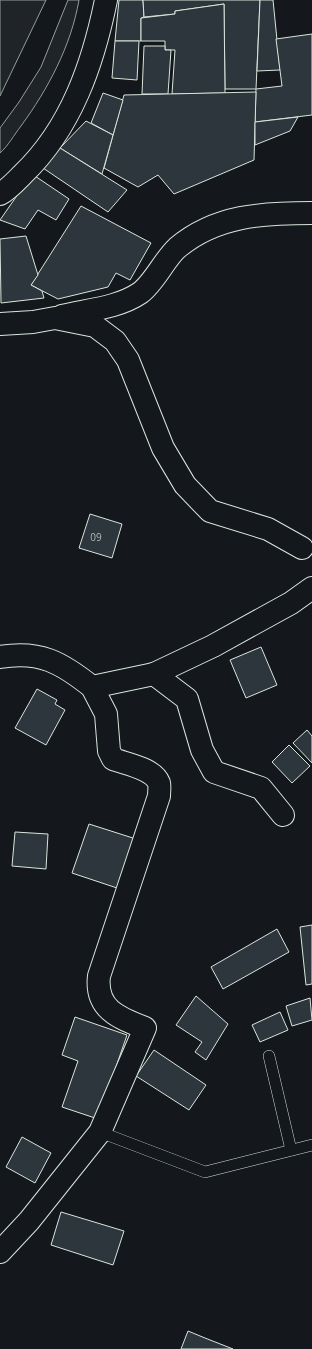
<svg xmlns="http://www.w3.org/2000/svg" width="312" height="1349" font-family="'Open Sans',sans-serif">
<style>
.green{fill:#202428;stroke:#939e99}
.building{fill:#2c363c;stroke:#d8e6dc}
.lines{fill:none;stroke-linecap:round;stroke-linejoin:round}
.lane-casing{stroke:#d8e6dc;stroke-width:12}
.street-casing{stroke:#d8e6dc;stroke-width:24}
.secondary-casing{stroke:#d8e6dc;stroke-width:24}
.lane{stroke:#14181c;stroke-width:11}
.street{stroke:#14181c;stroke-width:22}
.secondary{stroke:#14181c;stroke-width:22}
.labels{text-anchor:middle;stroke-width:3;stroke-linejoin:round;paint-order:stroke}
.number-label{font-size:10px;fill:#adbab4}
</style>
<rect width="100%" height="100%" fill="#14181c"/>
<g class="green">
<polygon points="0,0 46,0 0,96"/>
<path d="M 68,0 L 79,0 C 71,46 48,89 21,126 C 14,135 8,146 0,153 L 0,128 L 19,102 L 41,67 Z"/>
</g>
<g class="building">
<polygon points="119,0 143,0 144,17 141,18 141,41 115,41"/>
<polygon points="143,0 260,0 256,89 225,89 224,4 175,11 175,14 144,17"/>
<polygon points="260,0 273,0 280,70 257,71"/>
<polygon points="224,4 225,93 172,94 175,50 165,50 165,41 141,41 141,18 175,14 175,11"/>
<polygon points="312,34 312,115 255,122 256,89 282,86 276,39"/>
<polygon points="115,41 139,41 137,80 112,78"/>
<polygon points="144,46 165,46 165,50 171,50 168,94 142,94"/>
<polygon points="256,92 254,160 174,194 158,175 138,187 104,168 124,95"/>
<polygon points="103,93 123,100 113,135 91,123"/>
<polygon points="298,117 290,131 255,145 255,122"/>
<polygon points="86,121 113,135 102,174 60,148"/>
<polygon points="60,148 127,190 108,212 43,168"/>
<polygon points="32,174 69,199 56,220 38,210 25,229 0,220"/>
<polygon points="81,206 151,243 130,280 116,273 108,287 58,299 31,285"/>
<polygon points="26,236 38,275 31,285 42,291 44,298 1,303 0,239"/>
<polygon points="90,514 122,524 112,558 79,548"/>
<polygon points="261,647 277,685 246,698 230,660"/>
<polygon points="37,689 57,700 55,704 65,710 46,745 15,728"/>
<polygon points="307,730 312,736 312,763 293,743"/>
<polygon points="289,745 310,766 292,783 272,762"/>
<polygon points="89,824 136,839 120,889 72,873"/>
<polygon points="15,832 48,834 46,869 12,866"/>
<polygon points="312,925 312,984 306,985 300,927"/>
<polygon points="277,929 289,952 223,989 211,967"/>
<polygon points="196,996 228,1024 206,1060 195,1052 202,1042 176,1025"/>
<polygon points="310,998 312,1020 292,1026 286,1006"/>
<polygon points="280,1012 288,1030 260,1042 252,1025"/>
<polygon points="75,1017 127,1035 98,1119 62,1107 78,1061 62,1055"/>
<polygon points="154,1050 206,1085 189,1110 136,1076"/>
<polygon points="22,1137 51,1153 35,1183 6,1167"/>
<polygon points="61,1212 124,1231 113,1265 51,1245"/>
<polygon points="188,1331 205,1338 233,1349 181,1349"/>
</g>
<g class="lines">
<g class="lane-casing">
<g id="lane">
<polyline points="269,1056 291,1150"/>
<polyline points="100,1132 205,1172 312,1145"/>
</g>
</g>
<g class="street-casing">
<g id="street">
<path d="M 62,316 C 87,310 118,308 140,293 C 154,283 164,260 177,248 C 216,215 263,213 312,213"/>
<polyline points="0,324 33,322 55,318 95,326 115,341 128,360 163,448 185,485 210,511 268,529 302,548"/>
<path d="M 0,657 C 40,650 62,663 92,687 L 154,674 L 213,646 L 291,603 L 312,588"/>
<polyline points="154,674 187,699 202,750 214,772 261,788 283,815"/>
<path d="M 0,1252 L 29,1221 L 100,1132 L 145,1028 C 119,1018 95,1009 99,976 L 159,796 C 159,792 160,786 159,783 C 153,768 126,764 113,759 L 109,751 L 106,714 L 92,687"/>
</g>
</g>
<g class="secondary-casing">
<path id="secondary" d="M 0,194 C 9,189 16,181 23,174 C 71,128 93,64 106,0"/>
</g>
<use href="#lane" class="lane"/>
<use href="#street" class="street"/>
<use href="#secondary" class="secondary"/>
</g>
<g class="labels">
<g class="number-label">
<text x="96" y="541">09</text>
</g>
</g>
</svg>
